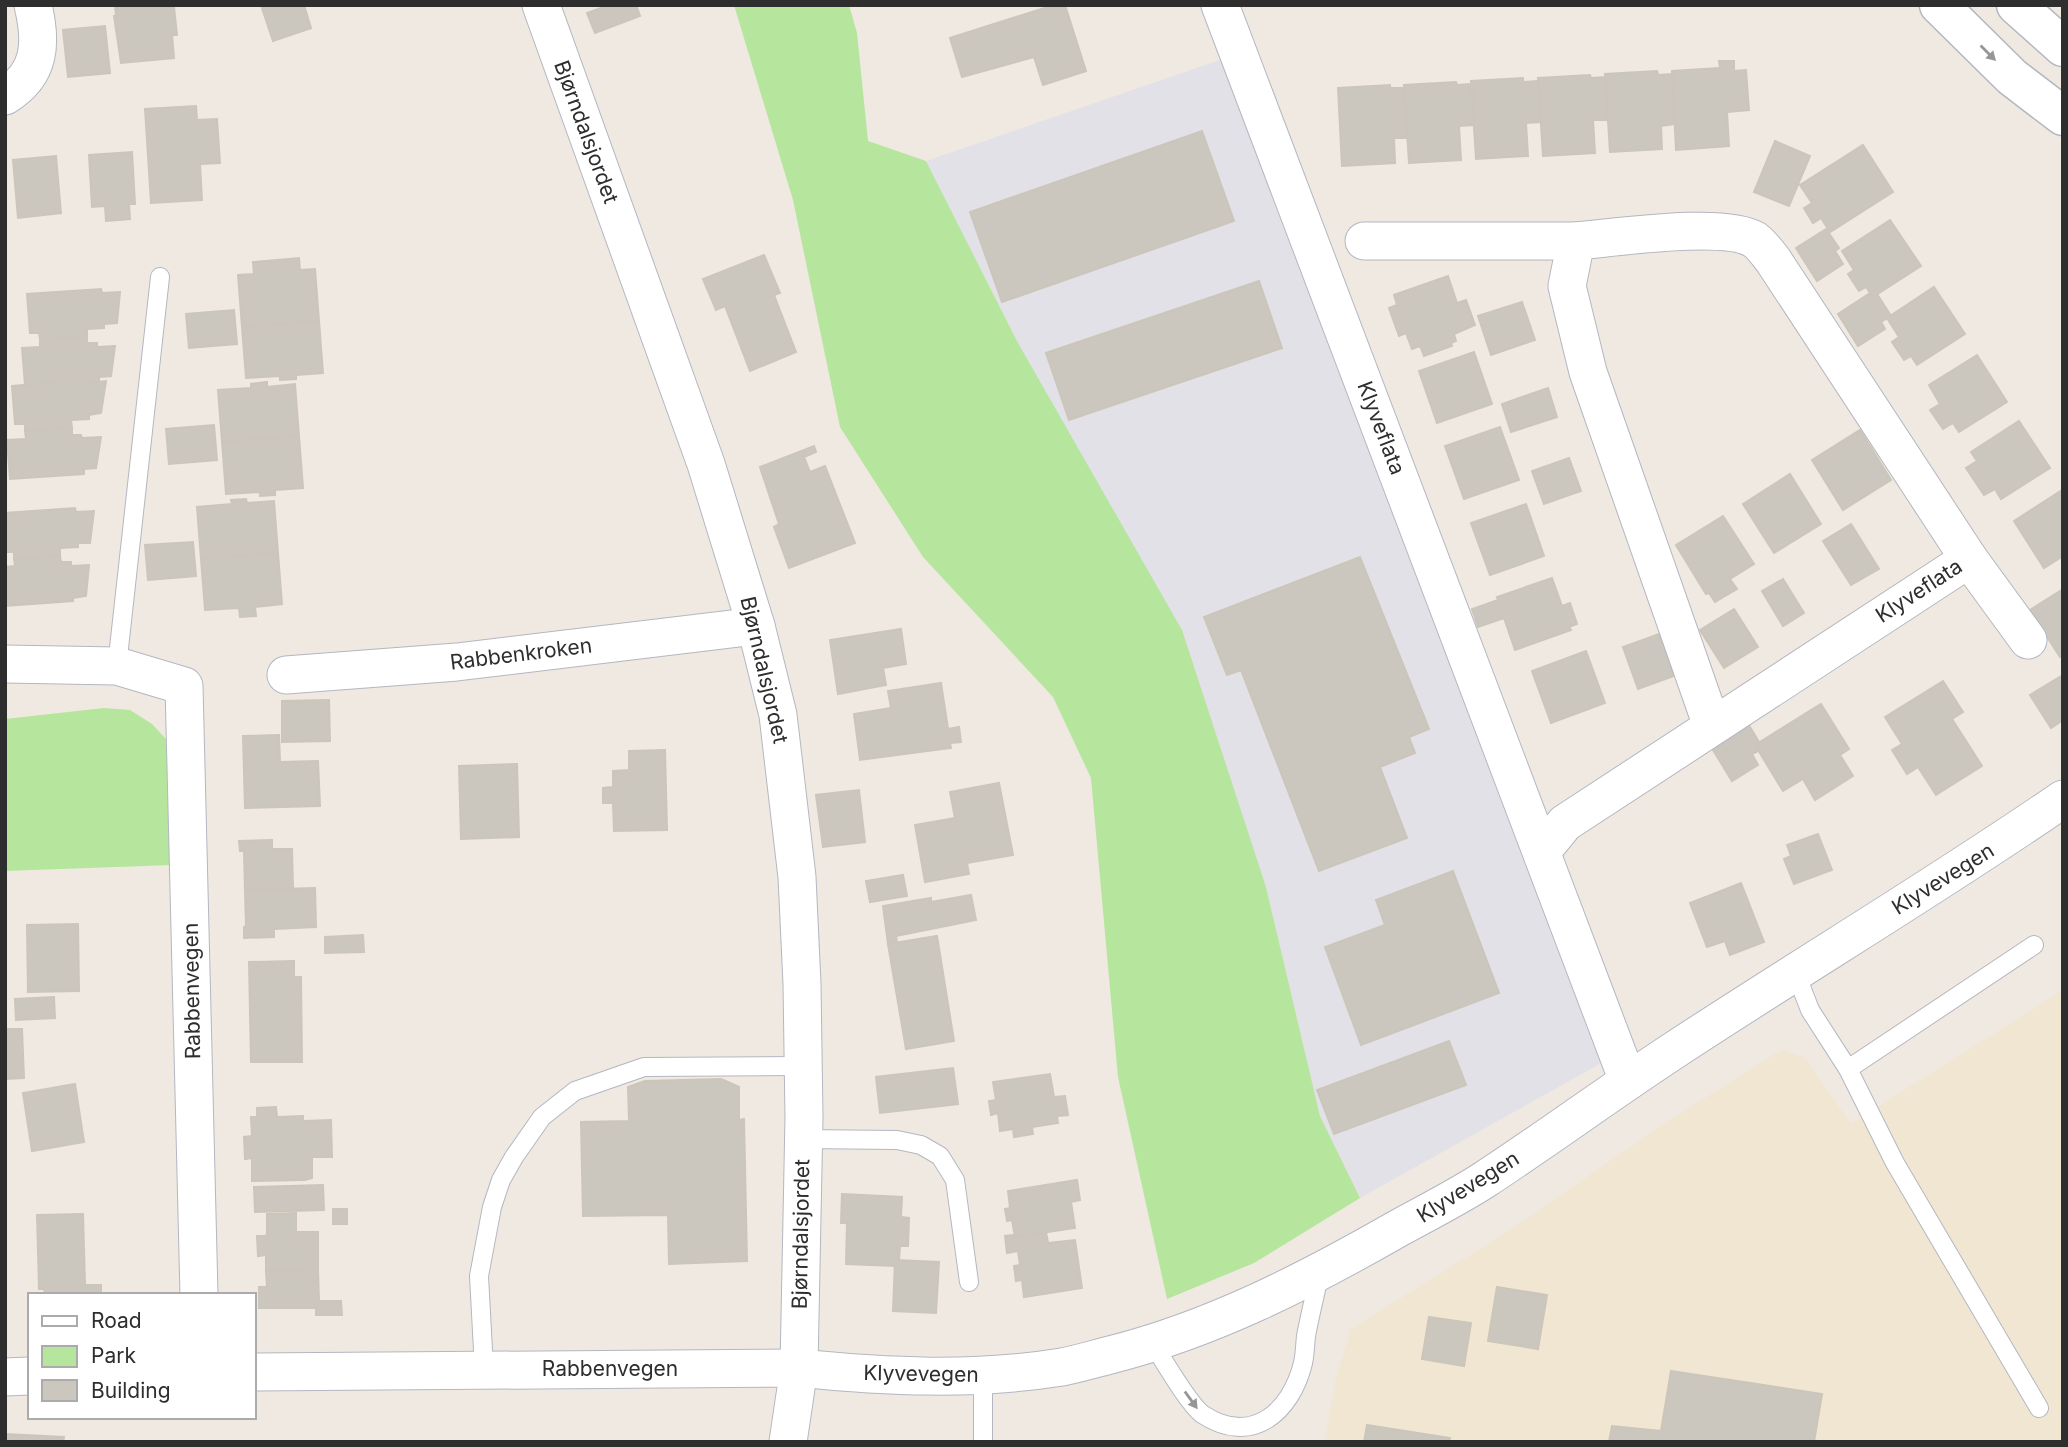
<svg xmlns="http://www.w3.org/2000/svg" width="2068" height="1447" font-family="Inter,sans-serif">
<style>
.industrial{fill:#e3e1e8}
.education{fill:#f0e6d1}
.green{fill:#b6e59e}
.building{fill:#cbc7bf;stroke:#cbc5ba;stroke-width:2}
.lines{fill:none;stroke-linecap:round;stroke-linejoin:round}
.service-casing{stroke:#b4b7c1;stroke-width:20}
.minor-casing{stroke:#b4b7c1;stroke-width:39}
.secondary-casing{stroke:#b4b7c1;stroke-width:41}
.service{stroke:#fff;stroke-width:18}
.minor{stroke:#fff;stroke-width:37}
.secondary{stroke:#fff;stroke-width:38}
.oneway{fill:#969696}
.labels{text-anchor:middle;stroke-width:5;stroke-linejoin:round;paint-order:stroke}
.street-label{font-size:21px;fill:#2e2e2e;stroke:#fff}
</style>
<rect width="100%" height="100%" fill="#efe9e1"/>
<polygon class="industrial" points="1246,51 1605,1061 1360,1198 1320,1116 1266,887 1018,343 926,161"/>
<polygon class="education" points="2063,990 2063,1442 1325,1442 1336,1378 1351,1329 1499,1237 1670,1120 1781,1050 1805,1058 1851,1124"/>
<g class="green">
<polygon points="734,5 849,5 857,33 868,141 926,161 1018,343 1182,630 1266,887 1320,1116 1360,1198 1254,1263 1167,1299 1118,1077 1091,778 1053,697 923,557 840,427 793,200"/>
<polygon points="104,708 130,710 152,724 167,740 172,865 5,871 5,719"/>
</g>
<g class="building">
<polygon points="115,5 174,7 177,35 172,35 174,58 121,63 114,16 116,16"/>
<polygon points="269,5 304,5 311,28 273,41 262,8"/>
<polygon points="609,5 636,5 640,16 595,33 587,13"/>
<polygon points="1054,5 1065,5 1086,71 1043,85 1034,57 962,77 950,38"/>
<polygon points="105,26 110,73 68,77 63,30"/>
<polygon points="1719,61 1734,61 1734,71 1746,70 1749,110 1727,112 1729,146 1676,150 1672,71 1720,68"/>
<polygon points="1657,71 1658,75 1672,74 1675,124 1661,126 1662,149 1610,152 1605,74"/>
<polygon points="1590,75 1591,78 1605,77 1608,120 1593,120 1595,153 1543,156 1538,78"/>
<polygon points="1523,78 1523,82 1538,81 1541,122 1526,123 1528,156 1476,159 1471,81"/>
<polygon points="1456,82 1457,85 1471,84 1474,125 1459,126 1461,160 1409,163 1404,85"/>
<polygon points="1390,85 1390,88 1404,88 1407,138 1394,138 1395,163 1342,166 1338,88"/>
<polygon points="196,106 197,120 217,119 220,163 200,164 202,200 151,203 145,109"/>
<polygon points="1202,131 1234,221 1002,302 970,212"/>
<polygon points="1775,141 1810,156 1789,206 1754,192"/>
<polygon points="1863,145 1893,192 1830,232 1821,218 1813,223 1804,208 1812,203 1800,185"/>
<polygon points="132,152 135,204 129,204 130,219 106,221 105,206 92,207 89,155"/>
<polygon points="56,156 61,213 18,218 13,160"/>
<polygon points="1890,220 1921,266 1873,297 1866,287 1859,291 1848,274 1854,270 1842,251"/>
<polygon points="1826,229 1839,248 1835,251 1843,264 1817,281 1796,248"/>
<polygon points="764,255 780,293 774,295 796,352 750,371 725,306 716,310 703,279"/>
<polygon points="299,258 300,270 315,269 319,321 242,327 238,275 254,274 253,262"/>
<polygon points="1448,276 1457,303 1466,300 1475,325 1454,334 1456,341 1451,343 1452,346 1424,356 1420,346 1412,349 1406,333 1399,336 1389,308 1397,305 1394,295"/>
<polygon points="1259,281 1282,348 1069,420 1046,353"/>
<polygon points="1934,287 1965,334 1917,365 1911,356 1904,360 1892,342 1899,337 1887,318"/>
<polygon points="101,289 102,293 120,292 117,323 104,324 104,328 87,329 87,336 40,339 39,333 30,333 27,294"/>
<polygon points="1870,293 1873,297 1877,294 1891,316 1881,322 1885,329 1858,346 1838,314"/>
<polygon points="1522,302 1535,340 1491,355 1478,316"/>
<polygon points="234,310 237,344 189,348 186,314"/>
<polygon points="319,321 323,373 296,375 296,379 280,380 280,376 246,378 242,327"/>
<polygon points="87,336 87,343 97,343 97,347 115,346 111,376 99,377 99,382 25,385 22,348 40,347 40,339"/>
<polygon points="1474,352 1492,404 1437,423 1419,371"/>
<polygon points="1977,355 2007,402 1959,432 1953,423 1943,429 1930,410 1940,404 1929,385"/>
<polygon points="86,380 86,383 106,381 101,413 89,415 89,419 71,420 72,428 25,431 25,424 15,424 12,386"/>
<polygon points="267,382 267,387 295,384 299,436 222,442 218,390 251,388 251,384"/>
<polygon points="1548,388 1557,417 1511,432 1502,404"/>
<polygon points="2019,421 2050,468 2001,499 1995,489 1984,495 1966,468 1977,461 1971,452"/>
<polygon points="214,425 217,460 169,464 166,429"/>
<polygon points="1500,427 1519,480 1464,499 1445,446"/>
<polygon points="72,428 72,435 81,435 82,438 101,437 96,468 84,469 84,474 10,479 7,440 26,439 25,431"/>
<polygon points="1860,430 1891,480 1843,510 1812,460"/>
<polygon points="299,436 303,488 275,490 275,495 260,496 260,492 226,494 222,442"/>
<polygon points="814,446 816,452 804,457 810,472 825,466 855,543 789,568 774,527 779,524 760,467"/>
<polygon points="1569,458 1581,491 1544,504 1532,471"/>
<polygon points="1790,474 1821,524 1774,553 1743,504"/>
<polygon points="2062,490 2063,556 2044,568 2014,521"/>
<polygon points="246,499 247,503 274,501 278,553 201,559 197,507 232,504 231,500"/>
<polygon points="1526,504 1544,556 1490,575 1471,523"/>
<polygon points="75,508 76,512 94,511 90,543 78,543 78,547 60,548 60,556 14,559 14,552 5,552 5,513"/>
<polygon points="1723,516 1754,564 1730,579 1737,589 1715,602 1709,593 1706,594 1676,545"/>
<polygon points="1851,524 1879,569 1851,585 1823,541"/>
<polygon points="193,542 196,576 148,580 145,545"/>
<polygon points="278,553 282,604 255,607 256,616 240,617 239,608 205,610 201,559"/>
<polygon points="60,556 61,562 71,562 71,566 89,565 86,596 73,598 73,601 5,606 5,567 15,566 14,559"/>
<polygon points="1360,557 1429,729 1409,737 1415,753 1380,767 1407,838 1319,871 1241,670 1227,675 1204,617"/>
<polygon points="1552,578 1562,606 1570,603 1577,624 1569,627 1571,630 1515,650 1504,618 1478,627 1472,609 1498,600 1497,597"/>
<polygon points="1783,579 1804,613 1783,626 1762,591"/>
<polygon points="2063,589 2063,655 2060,657 2030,610"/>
<polygon points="1734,609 1758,647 1724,668 1700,630"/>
<polygon points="901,629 906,664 883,668 886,685 838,694 830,640"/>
<polygon points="1659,634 1674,676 1638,689 1623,647"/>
<polygon points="1586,651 1605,703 1551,723 1532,671"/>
<polygon points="2063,675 2063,720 2051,728 2030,695"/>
<polygon points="1943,681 1963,712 1952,719 1982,766 1936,795 1918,767 1907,774 1892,750 1902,744 1885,717"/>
<polygon points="941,683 948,729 959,727 961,742 950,743 951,748 860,760 854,714 891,708 888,691"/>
<polygon points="329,700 330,741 282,742 282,701"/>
<polygon points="1821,704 1849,749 1840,755 1853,776 1815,800 1803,779 1783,791 1755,745"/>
<polygon points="1747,722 1759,742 1755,745 1758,751 1752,754 1758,765 1732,781 1710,745"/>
<polygon points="279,735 280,762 318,761 320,806 245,808 243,736"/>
<polygon points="665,750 667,830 614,831 613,803 603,803 603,788 613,787 613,771 629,770 629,751"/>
<polygon points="517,764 519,837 461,839 459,766"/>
<polygon points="999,783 1013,855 967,863 969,874 925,882 915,825 955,818 950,792"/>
<polygon points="859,790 865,842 823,847 816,795"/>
<polygon points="1818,834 1832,870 1794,884 1784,859 1791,856 1787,845"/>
<polygon points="272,840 272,849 292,849 293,888 245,890 244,851 240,851 239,841"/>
<polygon points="1453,871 1499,993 1361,1045 1325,947 1385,925 1376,900"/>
<polygon points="903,875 907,896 870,902 866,881"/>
<polygon points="1741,883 1764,942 1730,955 1725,941 1707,947 1690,903"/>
<polygon points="315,888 316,927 274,929 274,937 244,938 244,927 246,926 245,890"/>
<polygon points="971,895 976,920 896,936 897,942 888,944 883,906 931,898 931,902"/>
<polygon points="78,924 79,991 28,992 27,925"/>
<polygon points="363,935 364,952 325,953 325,937"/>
<polygon points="937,936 954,1041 906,1049 888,944"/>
<polygon points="294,961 294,977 301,977 302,1062 251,1062 249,962"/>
<polygon points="54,997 55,1018 16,1020 15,999"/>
<polygon points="5,1029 22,1029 24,1078 5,1079"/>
<polygon points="1449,1041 1466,1085 1334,1134 1317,1090"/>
<polygon points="953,1068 958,1104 880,1113 876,1077"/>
<polygon points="1050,1074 1054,1097 1065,1096 1068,1115 1057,1116 1058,1123 1032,1127 1033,1134 1014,1137 1013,1129 1000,1131 998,1113 991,1115 989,1101 996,1100 993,1082"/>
<polygon points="721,1079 739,1087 739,1120 744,1119 747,1261 669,1264 668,1215 583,1216 581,1122 629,1121 628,1087 645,1081"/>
<polygon points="75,1084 84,1142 32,1151 23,1093"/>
<polygon points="276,1107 277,1117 303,1116 303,1121 331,1120 332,1157 312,1157 312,1178 305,1180 252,1181 252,1158 245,1159 244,1137 252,1136 251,1117 257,1117 257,1108"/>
<polygon points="1077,1180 1080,1200 1071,1202 1075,1228 1015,1237 1012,1220 1007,1221 1005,1209 1010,1208 1008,1191"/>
<polygon points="323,1185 324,1210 255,1212 254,1187"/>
<polygon points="842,1194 902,1197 901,1217 909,1218 908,1246 900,1246 899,1260 895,1260 895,1266 846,1264 847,1223 841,1223"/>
<rect x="333" y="1209" width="14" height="15"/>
<polygon points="296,1213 296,1232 318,1232 318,1270 266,1271 266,1255 258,1256 257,1236 266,1236 267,1233 267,1214"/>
<polygon points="83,1214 85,1285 101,1285 101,1295 45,1295 44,1289 39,1289 37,1215"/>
<polygon points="1046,1232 1048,1243 1075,1240 1082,1288 1024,1297 1022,1280 1016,1281 1014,1266 1020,1265 1018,1251 1007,1253 1005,1236 1014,1235 1015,1237"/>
<polygon points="895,1260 939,1262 936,1313 893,1311"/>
<polygon points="318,1270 319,1301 341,1301 342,1315 316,1315 316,1308 259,1308 259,1287 267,1287 266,1271"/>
<polygon points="1497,1287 1547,1295 1538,1349 1488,1341"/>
<polygon points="1429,1317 1471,1323 1464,1366 1422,1359"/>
<polygon points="1671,1371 1822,1394 1814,1442 1609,1442 1612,1426 1661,1431"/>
<polygon points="1367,1425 1450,1438 1449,1442 1364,1442"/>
<polygon points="5,1434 64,1437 63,1442 5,1442"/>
</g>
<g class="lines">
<g class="service-casing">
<g id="service">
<polyline points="117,666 160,277"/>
<polyline points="1795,971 1810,1010 1848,1069 1895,1163 2039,1408"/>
<polyline points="1848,1069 2034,945"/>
<polyline points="804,1139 897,1140 921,1145 940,1156 955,1180 969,1282"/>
<path d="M 1153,1344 C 1164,1361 1188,1403 1202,1414 C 1252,1447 1291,1412 1303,1363 C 1305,1354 1305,1345 1306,1336 C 1310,1315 1315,1294 1320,1273"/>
<polyline points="484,1369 479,1276 492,1207 501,1180 514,1157 542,1117 575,1091 644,1067 803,1066"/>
<polyline points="983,1442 983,1376"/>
</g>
</g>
<g class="minor-casing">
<g id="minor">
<polyline points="541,5 706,464 756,626 778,715 797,877 802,984 804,1117 799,1368 788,1442"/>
<polyline points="1220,5 1628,1081"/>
<path d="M 5,96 C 41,74 42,43 33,5"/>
<polyline points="1364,241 1576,241"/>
<polyline points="1969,559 2028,640"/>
<polyline points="5,664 117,666 184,686 199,1295"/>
<polyline points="286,675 457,662 756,626"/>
<path d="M 1542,851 L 1565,823 L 1969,559 L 1773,260 C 1768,254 1762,245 1755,240 C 1725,221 1614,238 1576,241 L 1567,286 L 1588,372 L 1712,726"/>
<path d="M 254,1372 L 799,1368 C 887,1377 974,1381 1062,1367 C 1078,1364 1094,1359 1110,1355 C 1213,1329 1306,1281 1397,1229 C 1426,1213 1456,1198 1484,1180 C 1548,1138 1609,1093 1673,1051 C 1802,966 1935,887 2063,799"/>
<polyline points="5,1377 30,1376"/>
</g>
</g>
<g class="secondary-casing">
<g id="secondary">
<polyline points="1939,5 2012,77 2063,116"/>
<polyline points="2016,5 2063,47"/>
</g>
</g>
<use href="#service" class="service"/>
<use href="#minor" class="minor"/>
<use href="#secondary" class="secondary"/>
</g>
<defs><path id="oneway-solid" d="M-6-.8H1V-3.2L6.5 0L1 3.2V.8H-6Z" transform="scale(1.75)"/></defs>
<g class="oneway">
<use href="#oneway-solid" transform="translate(1988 53) rotate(45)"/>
<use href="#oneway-solid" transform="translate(1191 1400) rotate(54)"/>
</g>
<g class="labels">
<g class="street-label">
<text transform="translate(586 132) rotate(70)" y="7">Bjørndalsjordet</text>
<text transform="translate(1381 428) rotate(69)" y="7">Klyveflata</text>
<text transform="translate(1919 591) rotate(-33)" y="7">Klyveflata</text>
<text transform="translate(521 654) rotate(-7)" y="7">Rabbenkroken</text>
<text transform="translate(764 670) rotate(77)" y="7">Bjørndalsjordet</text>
<text transform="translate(1943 879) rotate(-32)" y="7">Klyvevegen</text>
<text transform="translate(192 991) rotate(-91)" y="7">Rabbenvegen</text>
<text transform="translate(1468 1187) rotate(-32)" y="7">Klyvevegen</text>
<text transform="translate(801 1234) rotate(-89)" y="7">Bjørndalsjordet</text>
<text x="610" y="1376">Rabbenvegen</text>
<text transform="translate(921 1374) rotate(1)" y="7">Klyvevegen</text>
</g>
</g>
<rect width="2068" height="1447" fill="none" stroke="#2e2e2e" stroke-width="14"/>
<rect x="28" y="1293" width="228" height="126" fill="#ffffff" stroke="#ababab" stroke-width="2"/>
<rect x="42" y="1316" width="35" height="10" fill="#ffffff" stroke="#ababab" stroke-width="2"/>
<text x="91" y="1328" font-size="21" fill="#2e2e2e">Road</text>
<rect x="42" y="1346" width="35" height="21" fill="#b6e59e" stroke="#ababab" stroke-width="2"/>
<text x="91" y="1363" font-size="21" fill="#2e2e2e">Park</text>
<rect x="42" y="1380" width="35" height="21" fill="#cbc7bf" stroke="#ababab" stroke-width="2"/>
<text x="91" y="1398" font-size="21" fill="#2e2e2e">Building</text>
</svg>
